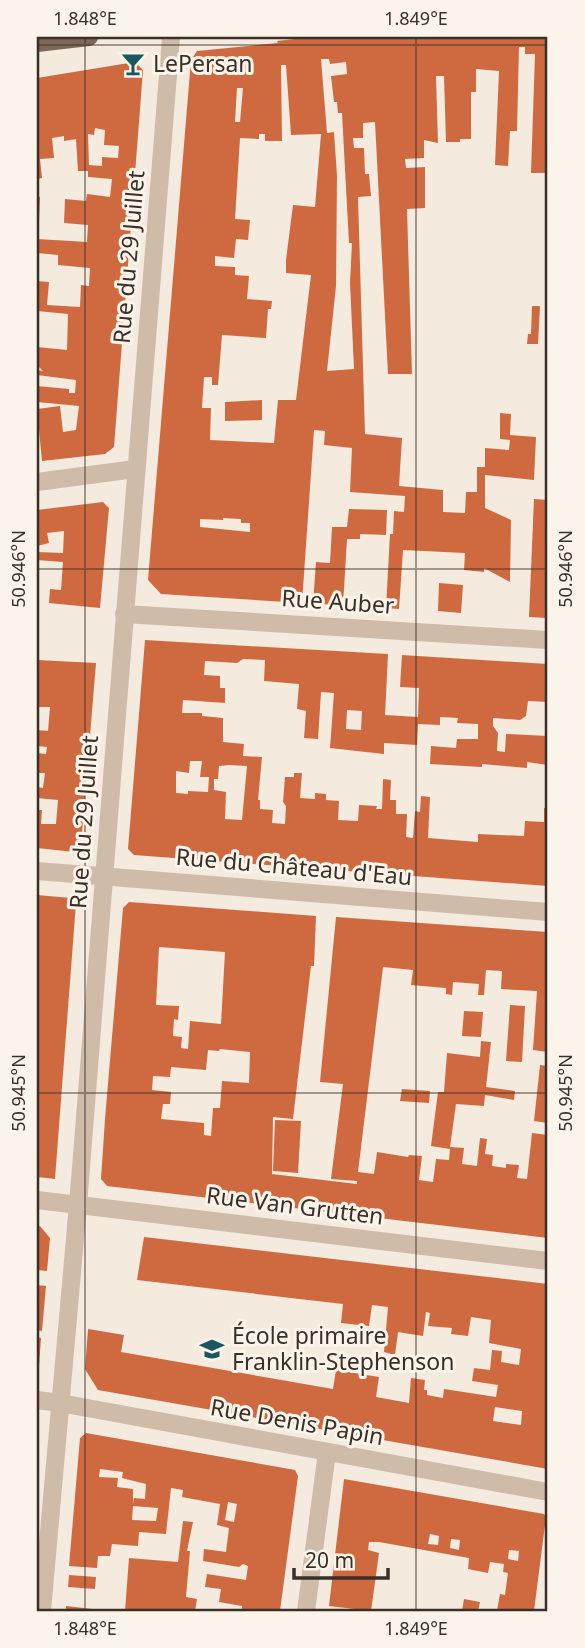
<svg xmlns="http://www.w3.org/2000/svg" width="585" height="1648" font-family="'Noto Sans',sans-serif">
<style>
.building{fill:#cf6a40;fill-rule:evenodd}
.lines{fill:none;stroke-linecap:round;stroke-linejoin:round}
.minor{stroke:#cebba8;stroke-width:18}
.major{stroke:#7d6758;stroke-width:18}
.ticks{fill:none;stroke:#3a2f29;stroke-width:2;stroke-opacity:0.45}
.labels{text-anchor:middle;stroke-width:6;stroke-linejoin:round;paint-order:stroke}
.poi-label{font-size:23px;fill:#3a2f29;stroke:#fbf4ea;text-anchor:start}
.street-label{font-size:23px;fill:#3a2f29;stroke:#fbf4ea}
.neatline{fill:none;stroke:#3a2f29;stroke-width:2.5}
.ticks-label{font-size:18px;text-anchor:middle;fill:#3a2f29}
</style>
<rect width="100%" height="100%" fill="#f4eadd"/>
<g class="building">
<path d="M 312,37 L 548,37 L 548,173 L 531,173 L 535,54 L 525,54 L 525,47 L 519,47 L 517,131 L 510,131 L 508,166 L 495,165 L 499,71 L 476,69 L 476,92 L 471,92 L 471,139 L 460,139 L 460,142 L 446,142 L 444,76 L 436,76 L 438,143 L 424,140 L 424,158 L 405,159 L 406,168 L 425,167 L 425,208 L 407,209 L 412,374 L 388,374 L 375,122 L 363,123 L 363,138 L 353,138 L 354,148 L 364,148 L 365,174 L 369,174 L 371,196 L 358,197 L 365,434 L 402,438 L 399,486 L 443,490 L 443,512 L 465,513 L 466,492 L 477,492 L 477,467 L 485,467 L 485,448 L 509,450 L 510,440 L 500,439 L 500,413 L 511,414 L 510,435 L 536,437 L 534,480 L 485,475 L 485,508 L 511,520 L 510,582 L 484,568 L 484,572 L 464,570 L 465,553 L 403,550 L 399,609 L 386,608 L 390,534 L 393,534 L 394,511 L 404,512 L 405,496 L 350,492 L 352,448 L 324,445 L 325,431 L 314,430 L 302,603 L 161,594 L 148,580 L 191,60 L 197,51 L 278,43 L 277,41 ZM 321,59 L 329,59 L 330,64 L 346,62 L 347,74 L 331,76 L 334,102 L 337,102 L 338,113 L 342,113 L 349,243 L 352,243 L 350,283 L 354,369 L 327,371 L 336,286 L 337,176 L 334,132 L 327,133 ZM 281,65 L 286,65 L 291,135 L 321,134 L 315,207 L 293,205 L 286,260 L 286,273 L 311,275 L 296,400 L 278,400 L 274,443 L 210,440 L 211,408 L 202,408 L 204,377 L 212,377 L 212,385 L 218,385 L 222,335 L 266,338 L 268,309 L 271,309 L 272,301 L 247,299 L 249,276 L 235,275 L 235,267 L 215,266 L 215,256 L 234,258 L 236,239 L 248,240 L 250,220 L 235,219 L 240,138 L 259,139 L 259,134 L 265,134 L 265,141 L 282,141 ZM 237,88 L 243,88 L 240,122 L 235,122 ZM 223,518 L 241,519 L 241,523 L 250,523 L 250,532 L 200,527 L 200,519 L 223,520 Z"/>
<path d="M 135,62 L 143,70 L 114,447 L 105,454 L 42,461 L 37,409 L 60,406 L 63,432 L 76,430 L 79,406 L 37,402 L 37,386 L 69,389 L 69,393 L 75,393 L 76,380 L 37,375 L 37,370 L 43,371 L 37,365 L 37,347 L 67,350 L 68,314 L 37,311 L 37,281 L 49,282 L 47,305 L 80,307 L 81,285 L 89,286 L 90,268 L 58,265 L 58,255 L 37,253 L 37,239 L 87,242 L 88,225 L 64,223 L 65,199 L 86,201 L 87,194 L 110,197 L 112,179 L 88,177 L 88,171 L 78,171 L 76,139 L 64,141 L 64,136 L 52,138 L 54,158 L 40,159 L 42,178 L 37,179 L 37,78 ZM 95,128 L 105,130 L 104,145 L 119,146 L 118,158 L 102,157 L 102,166 L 89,165 L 88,134 L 94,135 Z"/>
<polygon points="37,196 40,197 39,221 37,221"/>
<polygon points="532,306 540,306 538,344 527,344 528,334 531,334"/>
<polygon points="262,400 262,420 225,421 225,402"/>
<polygon points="534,499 548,500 548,618 529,617"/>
<polygon points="103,502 109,508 100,608 49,603 50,589 61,590 63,562 37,560 37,552 63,553 64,531 47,533 49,543 37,546 37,510"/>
<polygon points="349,509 387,510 386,535 360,534 360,539 347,539 343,605 313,604 316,562 330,563 332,527 347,527"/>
<polygon points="439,583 463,585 461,613 438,611"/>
<path d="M 145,640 L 388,654 L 385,715 L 418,717 L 419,688 L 400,687 L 402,655 L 548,664 L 548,702 L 528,701 L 526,716 L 520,720 L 493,718 L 493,726 L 498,733 L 497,751 L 505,752 L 506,734 L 548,736 L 548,765 L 527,762 L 527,768 L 482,764 L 482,767 L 430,764 L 431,746 L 456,748 L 457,739 L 478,739 L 478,724 L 457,723 L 458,718 L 440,717 L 440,725 L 418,724 L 417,745 L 384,743 L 384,754 L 330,748 L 334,693 L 321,692 L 318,739 L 304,738 L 306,711 L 297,709 L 299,684 L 264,681 L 265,660 L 243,659 L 237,663 L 205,661 L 204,675 L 220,676 L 220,688 L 225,688 L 225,703 L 183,700 L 182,713 L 202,713 L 202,716 L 223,718 L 223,742 L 244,744 L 243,756 L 262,757 L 258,800 L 260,800 L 260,809 L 273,810 L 272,823 L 285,824 L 286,806 L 283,802 L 285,777 L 294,777 L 294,773 L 302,773 L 300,798 L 315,799 L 315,793 L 326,794 L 326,800 L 339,801 L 338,820 L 358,821 L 359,805 L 377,806 L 376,809 L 382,809 L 383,779 L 391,780 L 390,800 L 396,800 L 396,814 L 407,814 L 406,837 L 413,838 L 415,811 L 420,812 L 421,796 L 430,797 L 428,838 L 478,842 L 478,834 L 524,836 L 525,821 L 544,822 L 544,808 L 548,808 L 548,886 L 134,855 L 128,849 ZM 347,710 L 362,711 L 361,730 L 346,729 ZM 190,761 L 202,761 L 200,777 L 209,777 L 208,792 L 188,791 L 188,794 L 176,793 L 176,771 L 189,773 ZM 229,765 L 247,766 L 242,820 L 225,819 L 226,792 L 214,790 L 214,779 L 218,779 L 219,766 Z"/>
<polygon points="37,660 96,663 81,845 74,852 37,848 37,810 42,810 41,824 56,824 58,800 37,798 37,787 43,788 45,773 37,773 37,753 46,754 47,747 37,746 37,730 48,731 50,707 37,707"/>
<polygon points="37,895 71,898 76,903 55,1179 37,1177"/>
<path d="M 129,902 L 316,916 L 314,966 L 311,966 L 293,1119 L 273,1117 L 272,1174 L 357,1184 L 357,1181 L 331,1179 L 343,1084 L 320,1082 L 336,917 L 548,932 L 548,1052 L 533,1050 L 537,991 L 501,989 L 502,971 L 486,970 L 484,995 L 478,995 L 479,984 L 453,982 L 452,995 L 446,994 L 446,988 L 411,985 L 413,970 L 383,967 L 358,1172 L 374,1174 L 377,1152 L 408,1157 L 409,1155 L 422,1156 L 419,1180 L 433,1182 L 436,1159 L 449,1160 L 450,1149 L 431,1146 L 438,1092 L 444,1092 L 447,1053 L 480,1057 L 481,1041 L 491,1042 L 486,1087 L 515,1091 L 514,1100 L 485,1095 L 484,1106 L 456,1104 L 450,1147 L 464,1148 L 462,1164 L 477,1166 L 480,1138 L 487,1139 L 485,1154 L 493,1155 L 492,1166 L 506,1168 L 506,1164 L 519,1165 L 517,1178 L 527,1179 L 532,1133 L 548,1135 L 548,1238 L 107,1186 L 101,1179 L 105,1119 L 123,908 ZM 159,947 L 225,952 L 221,1024 L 190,1021 L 188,1049 L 181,1048 L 182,1037 L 173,1036 L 174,1019 L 178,1020 L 179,1006 L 156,1005 ZM 220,1049 L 250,1052 L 249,1083 L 222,1081 L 220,1108 L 213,1108 L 211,1136 L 204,1135 L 204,1123 L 161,1119 L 163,1104 L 170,1104 L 171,1092 L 152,1090 L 153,1076 L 170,1077 L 171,1067 L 206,1070 L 208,1050 L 219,1051 Z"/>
<polygon points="510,1005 525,1006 522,1062 506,1061"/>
<polygon points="464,1011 483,1012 481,1037 462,1036"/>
<polygon points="540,1065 548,1066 548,1123 534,1121"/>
<polygon points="402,1089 430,1091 429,1103 400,1101"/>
<polygon points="275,1120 301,1121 298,1173 273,1171"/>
<polygon points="37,1226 40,1226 50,1238 47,1271 37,1270"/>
<path d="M 144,1237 L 548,1284 L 548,1469 L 98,1390 L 85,1369 L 88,1329 L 124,1335 L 121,1352 L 333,1389 L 336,1370 L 379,1377 L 376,1397 L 409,1403 L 411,1378 L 425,1380 L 424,1390 L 427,1390 L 427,1395 L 443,1398 L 444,1389 L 496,1397 L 498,1385 L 472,1381 L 474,1368 L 490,1370 L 492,1350 L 502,1351 L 501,1362 L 519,1365 L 521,1349 L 489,1343 L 491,1320 L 471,1317 L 468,1336 L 451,1334 L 452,1328 L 428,1326 L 430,1313 L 426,1312 L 423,1336 L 398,1332 L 395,1355 L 384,1352 L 388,1307 L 372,1305 L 369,1326 L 341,1323 L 343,1304 L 137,1280 ZM 495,1407 L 522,1411 L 521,1425 L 493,1421 Z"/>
<polygon points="37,1285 46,1286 42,1331 37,1330"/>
<polygon points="37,1337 41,1338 39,1366 37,1366"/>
<path d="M 86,1433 L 295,1470 L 298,1476 L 280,1611 L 242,1611 L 242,1606 L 219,1602 L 221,1589 L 205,1587 L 207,1574 L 246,1580 L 248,1566 L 243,1564 L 239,1567 L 203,1561 L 204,1549 L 226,1552 L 229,1528 L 217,1525 L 220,1504 L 182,1497 L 183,1490 L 171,1488 L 166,1534 L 139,1532 L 138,1546 L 112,1544 L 110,1556 L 98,1556 L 97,1568 L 69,1566 L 80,1438 ZM 100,1469 L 123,1472 L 122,1478 L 146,1484 L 145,1499 L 134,1498 L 133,1504 L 133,1489 L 117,1487 L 118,1478 L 99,1477 ZM 228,1502 L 237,1504 L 234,1522 L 225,1520 ZM 133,1506 L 158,1508 L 156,1521 L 132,1520 Z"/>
<path d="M 344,1479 L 544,1514 L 546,1517 L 534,1611 L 497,1611 L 500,1594 L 505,1595 L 508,1573 L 503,1572 L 504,1564 L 490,1562 L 488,1573 L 468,1569 L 469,1558 L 379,1542 L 369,1542 L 368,1550 L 379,1553 L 371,1611 L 329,1606 ZM 430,1534 L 439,1536 L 438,1545 L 428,1544 ZM 451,1539 L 460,1540 L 459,1550 L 450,1548 ZM 509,1550 L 519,1551 L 518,1561 L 508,1559 Z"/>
<polygon points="183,1521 193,1522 187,1551 190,1551 186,1597 197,1599 195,1611 125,1611 129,1558 178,1562"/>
<polygon points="69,1575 96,1577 95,1589 68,1587"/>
<polygon points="464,1599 480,1602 478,1611 462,1611"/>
<polygon points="66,1606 92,1609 91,1611 66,1611"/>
</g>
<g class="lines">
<g class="minor">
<polyline points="37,482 135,469"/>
<polyline points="124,614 548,640"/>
<polyline points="37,871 548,912"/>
<polyline points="37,1200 548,1261"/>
<polyline points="37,1400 60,1403 548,1492"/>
<polyline points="42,1611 78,1205 171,37"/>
<polyline points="306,1611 327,1452"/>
</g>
<polyline class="major" points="37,43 89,37"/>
</g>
<path class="ticks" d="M 85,37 L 85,1611M 416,37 L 416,1611M 37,45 L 548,45M 37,569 L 548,569M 37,1093 L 548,1093"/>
<defs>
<g id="bar-bare" transform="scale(1.89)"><path d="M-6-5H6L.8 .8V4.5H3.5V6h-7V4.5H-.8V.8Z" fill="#1a575f" stroke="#fbf4ea" stroke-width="2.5" paint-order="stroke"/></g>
<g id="school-bare" transform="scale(1.89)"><path d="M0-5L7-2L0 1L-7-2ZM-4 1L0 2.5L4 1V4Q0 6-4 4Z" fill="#1a575f" stroke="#fbf4ea" stroke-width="2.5" paint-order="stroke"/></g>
</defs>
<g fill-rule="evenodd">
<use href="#bar-bare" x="133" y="64"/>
<use href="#school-bare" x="212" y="1349"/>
</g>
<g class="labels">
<g class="poi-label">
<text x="153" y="72">LePersan</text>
<text x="232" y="1344">École primaire<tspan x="232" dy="26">Franklin-Stephenson</tspan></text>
</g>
<g class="street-label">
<text transform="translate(129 257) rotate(-85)" y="8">Rue du 29 Juillet</text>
<text transform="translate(338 602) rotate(4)" y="8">Rue Auber</text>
<text transform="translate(84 822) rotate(-86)" y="8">Rue du 29 Juillet</text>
<text transform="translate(294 867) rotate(5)" y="8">Rue du Château d'Eau</text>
<text transform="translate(295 1206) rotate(7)" y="8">Rue Van Grutten</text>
<text transform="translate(297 1422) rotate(10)" y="8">Rue Denis Papin</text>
</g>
</g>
<rect width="585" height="1648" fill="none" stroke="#fbf4ea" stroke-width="77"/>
<path d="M294 1568v10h94v-10" fill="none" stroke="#3a2f29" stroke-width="3.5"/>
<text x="305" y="1568" font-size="21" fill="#3a2f29" stroke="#fbf4ea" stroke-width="5" paint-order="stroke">20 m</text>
<rect x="38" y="38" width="508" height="1572" class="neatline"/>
<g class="ticks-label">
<text x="85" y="25">1.848°E</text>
<text x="416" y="25">1.849°E</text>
<text transform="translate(19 569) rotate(-90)" y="6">50.946°N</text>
<text transform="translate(566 569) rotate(-90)" y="6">50.946°N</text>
<text transform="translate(19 1093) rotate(-90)" y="6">50.945°N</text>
<text transform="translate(566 1093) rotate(-90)" y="6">50.945°N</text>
<text x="85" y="1635">1.848°E</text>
<text x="416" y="1635">1.849°E</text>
</g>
</svg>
